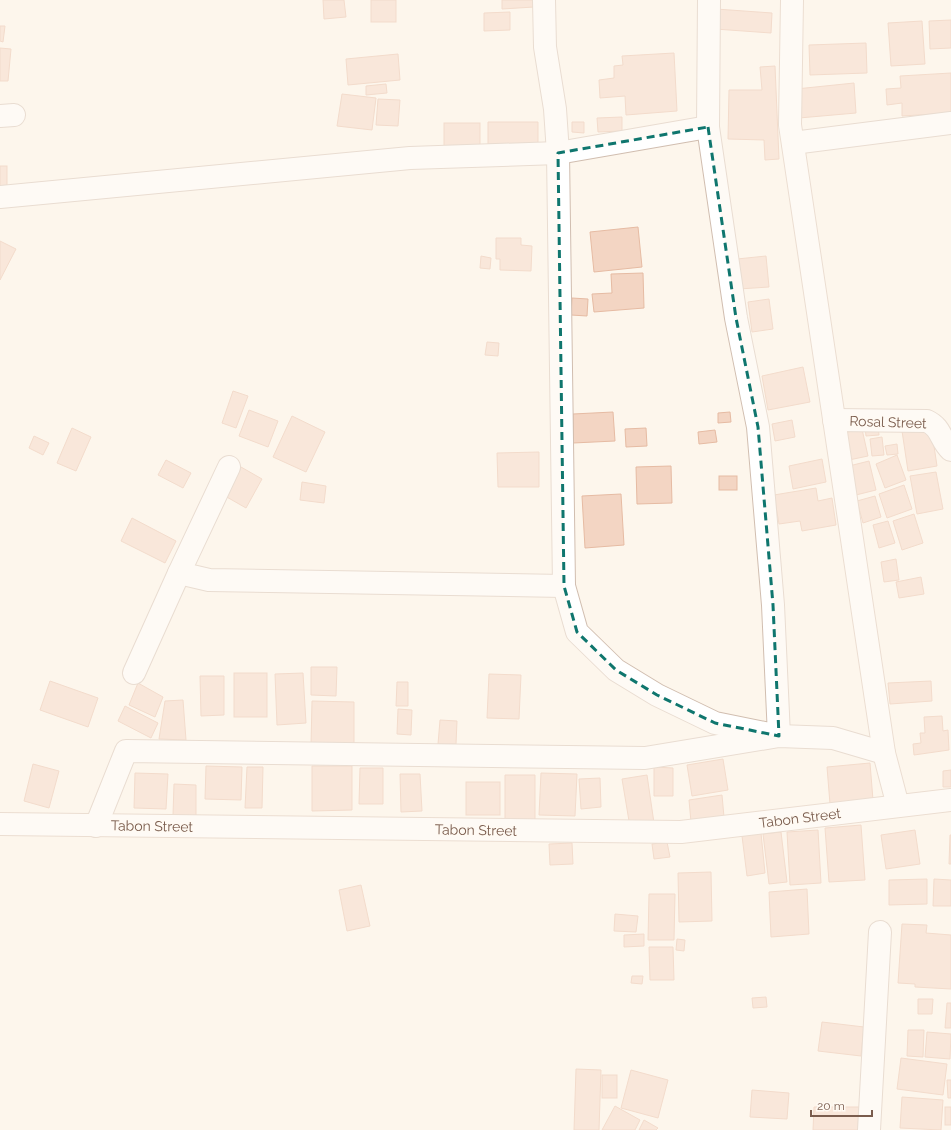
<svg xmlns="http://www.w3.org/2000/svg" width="951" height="1130" font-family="Raleway,sans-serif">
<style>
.building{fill:#f3d5c3;stroke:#e6bba3}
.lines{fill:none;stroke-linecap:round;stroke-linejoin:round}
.street-casing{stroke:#d1beb0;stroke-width:24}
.secondary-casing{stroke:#d6c0b0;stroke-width:24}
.street{stroke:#fff;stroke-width:22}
.secondary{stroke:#fff;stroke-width:22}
.marked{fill:none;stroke:#0f766e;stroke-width:3;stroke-dasharray:8 5;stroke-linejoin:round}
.labels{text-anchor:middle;stroke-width:3;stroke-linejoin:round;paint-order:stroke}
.street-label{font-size:14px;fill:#7a5c4d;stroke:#fffaf3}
</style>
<rect width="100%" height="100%" fill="#fdf6ec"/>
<g class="building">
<polygon points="323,0 344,0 346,17 324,19"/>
<rect x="371" y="0" width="25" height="22"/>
<polygon points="502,0 533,0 534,7 502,9"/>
<polygon points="716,9 772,13 771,33 715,29"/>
<polygon points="510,12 510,30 484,31 484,13"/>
<polygon points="951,20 951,48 930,49 929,21"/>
<polygon points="922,21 925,64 891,66 888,23"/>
<polygon points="0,26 5,26 3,42 0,41"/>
<polygon points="866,43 867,73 810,75 809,45"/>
<polygon points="0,48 11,49 8,81 0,81"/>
<polygon points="674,53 677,111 626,115 625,96 600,98 599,80 614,78 614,66 623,65 622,56"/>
<polygon points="398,54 400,80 348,85 346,59"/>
<polygon points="775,66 779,159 765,160 764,140 728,139 729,90 762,90 760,67"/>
<polygon points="951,73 951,113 902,116 902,103 887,105 886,89 901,88 900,76"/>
<polygon points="854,83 856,113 799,118 796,89"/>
<polygon points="386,84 387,93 366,95 366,86"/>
<polygon points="342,94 376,98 372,130 337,126"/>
<polygon points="378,99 400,100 398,126 376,125"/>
<polygon points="622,117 622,131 598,132 597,118"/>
<polygon points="488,122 538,122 538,145 488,146"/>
<polygon points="572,122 584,122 584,133 572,132"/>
<rect x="444" y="123" width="36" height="26"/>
<rect x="0" y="166" width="7" height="22"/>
<polygon points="638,227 642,267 594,272 590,232"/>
<polygon points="496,238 521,238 521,245 532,246 531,271 500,270 500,259 496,259"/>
<polygon points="0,241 16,249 0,280"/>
<polygon points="481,256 491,258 490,269 480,268"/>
<polygon points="766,256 769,287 739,289 737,259"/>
<polygon points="643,273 644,308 594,312 592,294 612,293 611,274"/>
<polygon points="572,298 588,299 587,316 571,315"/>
<polygon points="769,299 773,329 752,332 748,302"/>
<polygon points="487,342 499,343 498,356 485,355"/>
<polygon points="803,367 810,402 768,410 762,376"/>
<polygon points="233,391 248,396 236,428 222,423"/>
<polygon points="249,410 278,421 268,447 239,436"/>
<polygon points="613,412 615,441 573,443 573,414"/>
<polygon points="730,412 731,422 718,423 718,413"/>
<polygon points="292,416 325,432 306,472 273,457"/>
<polygon points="792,420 795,437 775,441 772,424"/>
<polygon points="878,426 879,435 866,436 865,427"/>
<polygon points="931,426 937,466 908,471 902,431"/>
<polygon points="72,428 91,437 76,471 57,463"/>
<polygon points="646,428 647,446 626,447 625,429"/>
<polygon points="862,429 868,456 849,460 843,433"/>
<polygon points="715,430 717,442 699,444 698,432"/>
<polygon points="34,436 49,443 43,455 29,448"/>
<polygon points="882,437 884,455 872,456 870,439"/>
<polygon points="897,444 898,454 887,455 885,446"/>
<polygon points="539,452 539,487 498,487 497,453"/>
<polygon points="897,455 906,480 885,488 876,464"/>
<polygon points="822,459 826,482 793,489 789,466"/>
<polygon points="166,460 191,473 183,488 158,475"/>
<polygon points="869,461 876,490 856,495 849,466"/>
<polygon points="671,466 672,503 637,504 636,467"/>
<polygon points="241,467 262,479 246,508 225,496"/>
<polygon points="936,472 943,509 917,514 910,476"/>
<rect x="719" y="476" width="18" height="14"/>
<polygon points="302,482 326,486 324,503 300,500"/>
<polygon points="904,485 912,509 887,518 879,494"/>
<polygon points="816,488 818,501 832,498 836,525 802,531 800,521 779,524 774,495"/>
<polygon points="621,494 624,545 585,548 582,496"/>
<polygon points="875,496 881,517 863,523 857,501"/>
<polygon points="914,514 923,543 902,550 893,521"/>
<polygon points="132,518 176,541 165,563 121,541"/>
<polygon points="888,521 895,543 879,548 873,525"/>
<polygon points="896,559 899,580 884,582 881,562"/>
<polygon points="921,577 924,594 899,598 896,582"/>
<polygon points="311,667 337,667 336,696 311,695"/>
<rect x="234" y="673" width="33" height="44"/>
<polygon points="303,673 306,723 277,725 275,674"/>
<polygon points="489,674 521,675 519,719 487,718"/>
<polygon points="200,676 224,676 224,715 201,716"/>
<polygon points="50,681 98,698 88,727 40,710"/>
<polygon points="931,681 932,701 890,704 888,683"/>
<polygon points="397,682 408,682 408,706 396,706"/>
<polygon points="138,683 163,697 155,717 129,705"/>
<polygon points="183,700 186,740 159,739 165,701"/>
<polygon points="312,701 354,702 354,746 311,745"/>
<polygon points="125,706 158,723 151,738 118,721"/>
<polygon points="398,709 412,710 411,735 397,734"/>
<polygon points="942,716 943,731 948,730 949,750 914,755 913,744 921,743 920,733 925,733 924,717"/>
<polygon points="440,720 457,721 456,744 438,744"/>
<polygon points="723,759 728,790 692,796 687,765"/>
<polygon points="870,763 873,800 830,804 827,767"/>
<polygon points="33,764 59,771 49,808 24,801"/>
<polygon points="206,766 242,767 241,800 205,799"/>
<polygon points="312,766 352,766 352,810 312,811"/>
<polygon points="247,767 263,767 262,808 245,808"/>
<polygon points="654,767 673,768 673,796 654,796"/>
<polygon points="360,768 383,768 383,804 359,804"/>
<polygon points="951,770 951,787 943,787 943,771"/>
<polygon points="135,773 168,774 166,809 134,808"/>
<polygon points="541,773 577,774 575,816 539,815"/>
<polygon points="400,774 420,774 422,811 401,812"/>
<polygon points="505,775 535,775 535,822 505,821"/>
<polygon points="647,775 654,823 630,827 622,779"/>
<polygon points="600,778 601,807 581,809 579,779"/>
<rect x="466" y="782" width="34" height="33"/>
<polygon points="174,784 196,785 196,816 173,815"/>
<polygon points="722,795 724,817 691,822 689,800"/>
<polygon points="861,825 865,880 829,882 825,828"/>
<polygon points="818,830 821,883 790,885 787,832"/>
<polygon points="915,830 920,864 886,869 881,835"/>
<polygon points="781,832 787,882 769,884 763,834"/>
<polygon points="761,833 765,873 747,876 742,836"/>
<polygon points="950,835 951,835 951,864 949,864"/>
<polygon points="667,842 670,857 654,859 652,844"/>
<polygon points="572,843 573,864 550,865 549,844"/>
<polygon points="711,872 712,921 679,922 678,873"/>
<polygon points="927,879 927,904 889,905 889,880"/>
<polygon points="934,879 951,880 951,906 933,906"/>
<polygon points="361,885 370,926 347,931 339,890"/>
<polygon points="807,889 809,934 771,937 769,892"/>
<polygon points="649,894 675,894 674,940 648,940"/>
<polygon points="615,914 638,916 636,932 614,931"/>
<polygon points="902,924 927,925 926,933 951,935 951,989 915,987 915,984 898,983"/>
<polygon points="644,934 644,946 624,947 624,935"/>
<polygon points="677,939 685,940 684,951 676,950"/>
<polygon points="649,947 673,947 674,980 650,980"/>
<polygon points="632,976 643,976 642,984 631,983"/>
<polygon points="766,997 767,1007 753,1008 752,998"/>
<polygon points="918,999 933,999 932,1014 918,1014"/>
<polygon points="947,1003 951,1003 951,1028 945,1028"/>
<polygon points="822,1022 864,1027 861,1056 818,1051"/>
<polygon points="908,1030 924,1030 923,1057 907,1056"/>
<polygon points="927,1032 951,1034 950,1059 925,1057"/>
<polygon points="901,1058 947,1064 943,1095 897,1089"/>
<polygon points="576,1069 601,1070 599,1130 574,1130"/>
<polygon points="631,1070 668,1080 658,1118 621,1108"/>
<rect x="602" y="1075" width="15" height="23"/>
<polygon points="947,1080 951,1080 951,1098 948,1098"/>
<polygon points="752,1090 789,1093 787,1119 750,1117"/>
<polygon points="902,1097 943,1100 941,1130 900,1128"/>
<polygon points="615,1106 640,1120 635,1130 602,1130"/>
<polygon points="814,1107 860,1107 859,1130 813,1130"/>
<rect x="945" y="1107" width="6" height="18"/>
<polygon points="644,1120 658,1128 656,1130 639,1130"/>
</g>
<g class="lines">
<g class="street-casing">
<g id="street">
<polyline points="544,0 545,47 555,109 558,153 564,586 577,632 616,670 657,695 715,723 779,736 773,605 758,427 736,318 708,127 709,0"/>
<polyline points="0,116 14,115"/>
<polyline points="793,143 951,123"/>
<polyline points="0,197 410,158 558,153 708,127"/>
<path d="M 834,420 L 927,421 C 942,428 940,440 951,450"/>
<polyline points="229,467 179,573 209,580 564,586"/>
<polyline points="134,673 179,573"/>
<polyline points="96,826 126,751 645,758 779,736 833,738 884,753"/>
<polyline points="869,1130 880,932"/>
</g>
</g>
<g class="secondary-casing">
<g id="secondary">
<polyline points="792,0 790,125 884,753 898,806"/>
<polyline points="0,824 681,832 951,800"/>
</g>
</g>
<use href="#street" class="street"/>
<use href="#secondary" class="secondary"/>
</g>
<path d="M0 0H951V1130H0ZM 708,127 L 736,318 L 758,427 L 773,605 L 779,736 L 715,723 L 657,695 L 616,670 L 577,632 L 564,586 L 558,153 Z" fill="#fdf6ec" fill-opacity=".55" fill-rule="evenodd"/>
<path class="marked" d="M 708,127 L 736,318 L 758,427 L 773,605 L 779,736 L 715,723 L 657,695 L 616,670 L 577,632 L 564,586 L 558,153 Z"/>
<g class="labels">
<g class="street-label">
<text transform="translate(888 422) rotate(2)" y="5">Rosal Street</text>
<text transform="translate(800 818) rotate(-7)" y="5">Tabon Street</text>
<text transform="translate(152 826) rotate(1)" y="5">Tabon Street</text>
<text transform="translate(476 830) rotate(1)" y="5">Tabon Street</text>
</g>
</g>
<path d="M811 1110v6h61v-6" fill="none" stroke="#7a5c4d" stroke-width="2"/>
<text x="817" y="1110" font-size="12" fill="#7a5c4d" stroke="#fffaf3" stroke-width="3" paint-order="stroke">20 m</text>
</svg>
